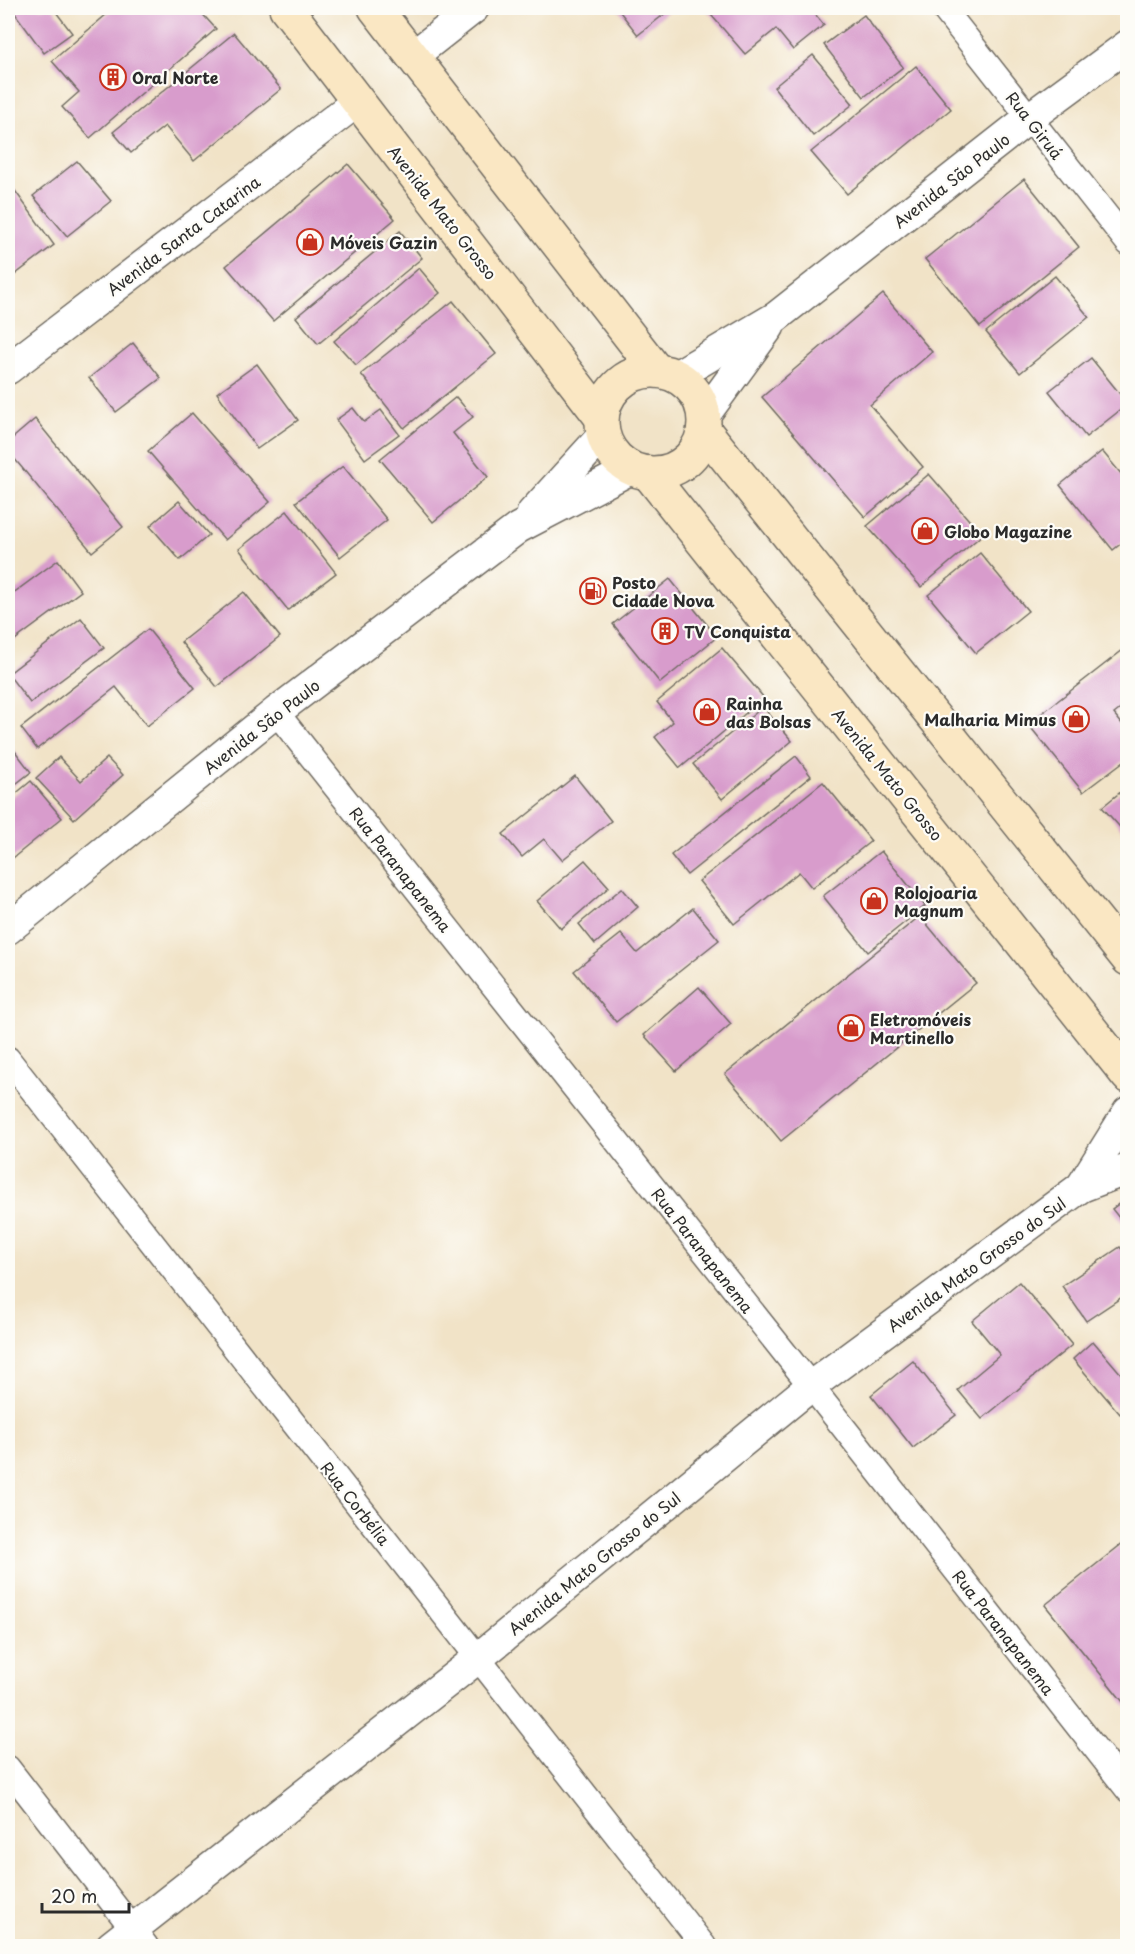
<svg xmlns="http://www.w3.org/2000/svg" width="1135" height="1954" font-family="'Playpen Sans',sans-serif">
<style>
.building{fill:#d89ccc}
.lines{fill:none;stroke-linecap:round;stroke-linejoin:round}
.minor-casing{stroke:#706b62;stroke-width:27}
.tertiary-casing{stroke:#706b62;stroke-width:33}
.secondary-casing{stroke:#706b62;stroke-width:36}
.minor{stroke:#fff;stroke-width:24}
.tertiary{stroke:#fff;stroke-width:30}
.secondary{stroke:#fae7c3;stroke-width:33}
.labels{text-anchor:middle;dominant-baseline:central;stroke-width:4.5;stroke-linejoin:round;paint-order:stroke}
.poi-label{font-size:16px;font-weight:bold;fill:#2b2b2b;stroke:#fdfcf7;text-anchor:start}
.street-label{font-size:16px;fill:#2b2b2b;stroke:#fdfcf7}
</style>
<rect width="100%" height="100%" fill="#fdfcf7"/>
<filter id="ink" filterUnits="userSpaceOnUse"><feTurbulence type="fractalNoise" baseFrequency=".0167" numOctaves="2"/><feDisplacementMap in="SourceGraphic" scale="12" xChannelSelector="R" yChannelSelector="G"/><feConvolveMatrix kernelMatrix="1 2 1 2 8 2 1 2 1" color-interpolation-filters="sRGB"/></filter>
<filter id="wash" filterUnits="userSpaceOnUse"><feTurbulence type="fractalNoise" baseFrequency=".008" numOctaves="4" result="noise"/><feDisplacementMap in="SourceGraphic" scale="24" xChannelSelector="R" yChannelSelector="G"/><feGaussianBlur stdDeviation="1.35" result="paint"/><feColorMatrix in="noise" values="0 0 0 0 0 0 0 0 0 0 0 0 0 0 0 0 0 1.4 0 .05"/><feComposite in="paint" operator="in"/></filter>
<g filter="url(#wash)">
<rect width="100%" height="100%" fill="#f1e3c7"/>
<g id="blocks">
<!-- building -->
<g class="building">
<path d="M11,8H53L72,33L44,53Z"/>
<path d="M114,8H197L216,29L90,138L62,107L79,92L52,61Z"/>
<path d="M617,8H672L638,35Z"/>
<path d="M705,8H810L824,25L793,50L776,29L745,54Z"/>
<path d="M864,15L903,67L864,97L824,45Z"/>
<path d="M234,33L281,89L194,161L165,126L131,153L113,132Z"/>
<path d="M813,55L853,104L813,136L774,87Z"/>
<path d="M916,66L951,109L847,194L811,152Z"/>
<path d="M77,161L111,201L67,236L33,196Z"/>
<path d="M348,164L395,219L273,321L226,266Z"/>
<path d="M1024,179L1079,247L980,327L925,259Z"/>
<path d="M8,181L54,245L8,280Z"/>
<path d="M400,231L422,258L318,344L296,317Z"/>
<path d="M419,268L440,293L356,365L334,341Z"/>
<path d="M1055,276L1089,317L1020,373L986,332Z"/>
<path d="M883,294L932,352L870,405L923,467L865,517L762,397Z"/>
<path d="M453,301L496,354L404,428L361,374Z"/>
<path d="M133,343L161,378L116,412L89,378Z"/>
<path d="M1091,358L1128,404L1086,437L1049,391Z"/>
<path d="M257,364L298,420L257,449L217,393Z"/>
<path d="M456,397L473,417L453,433L488,477L433,522L380,459Z"/>
<path d="M353,408L364,422L381,410L399,434L365,459L336,420Z"/>
<path d="M192,413L270,502L225,540L148,451Z"/>
<path d="M35,419L123,527L92,552L8,451V442Z"/>
<path d="M1102,451L1128,482V538L1113,550L1060,485Z"/>
<path d="M343,466L387,520L340,557L296,502Z"/>
<path d="M929,474L982,535L921,587L867,526Z"/>
<path d="M179,501L209,535L180,560L150,526Z"/>
<path d="M287,511L336,573L288,610L239,549Z"/>
<path d="M980,553L1028,611L976,653L928,595Z"/>
<path d="M58,560L81,591L8,645V597Z"/>
<path d="M670,579L717,637L660,683L613,624Z"/>
<path d="M244,592L280,637L217,687L181,642Z"/>
<path d="M81,618L104,648L30,703L8,674Z"/>
<path d="M148,629L195,688L147,726L116,687L37,749L21,728Z"/>
<path d="M1128,646V703L1114,714L1128,731V758L1083,792L1028,724Z"/>
<path d="M722,648L764,698L680,768L655,737L673,722L657,702Z"/>
<path d="M763,707L792,741L722,799L693,764Z"/>
<path d="M8,742L31,772L8,790Z"/>
<path d="M796,756L811,776L687,875L671,855Z"/>
<path d="M59,757L81,781L107,758L123,775L74,819L36,778Z"/>
<path d="M575,776L611,821L562,860L544,839L522,857L503,834Z"/>
<path d="M31,781L62,818L8,862V800Z"/>
<path d="M823,782L871,841L812,888L799,872L734,924L699,881Z"/>
<path d="M1128,786V836L1102,807Z"/>
<path d="M881,851L925,906L868,952L823,896Z"/>
<path d="M585,860L609,887L561,929L537,901Z"/>
<path d="M622,888L638,907L595,944L579,924Z"/>
<path d="M693,908L719,940L616,1022L574,971L621,934L637,953Z"/>
<path d="M920,916L976,983L781,1141L725,1074Z"/>
<path d="M699,987L731,1024L676,1071L644,1035Z"/>
<path d="M1128,1197V1229L1112,1209Z"/>
<path d="M1120,1247L1128,1257V1293L1086,1321L1062,1286Z"/>
<path d="M1019,1282L1072,1345L982,1419L958,1390L1000,1355L972,1321Z"/>
<path d="M1093,1341L1128,1382V1407L1120,1414L1073,1359Z"/>
<path d="M913,1361L956,1415L913,1448L871,1395Z"/>
<path d="M1128,1539V1708L1045,1605Z"/>
</g>
</g>
</g>
<g filter="url(#ink)">
<use href="#blocks" fill-opacity="0" stroke="#706b62" stroke-width="1.5"/>
<g class="lines">
<defs>
<g id="minor">
<path d="M943,8L1128,243"/>
<path d="M276,712L811,1386L1128,1790"/>
<path d="M8,1059L704,1946"/>
<path d="M8,1768L146,1946"/>
</g>
<g id="tertiary">
<path d="M413,56L474,8"/>
<path d="M8,369L358,101"/>
<path d="M676,376L776,317L1029,118L1128,45"/>
<path d="M704,416L769,327"/>
<path d="M532,513L603,435"/>
<path d="M8,929L276,712L518,528L631,469"/>
<path d="M1081,1187L1128,1112"/>
<path d="M111,1946L478,1658L811,1386L1081,1187L1128,1169"/>
</g>
<g id="secondary">
<path d="M286,8L601,417"/>
<path d="M375,8L656,370"/>
<circle cx="653" cy="422" r="51"/>
<path d="M704,430L1128,959"/>
<path d="M648,473L1128,1076"/>
</g>
</defs>
<!-- minor casing -->
<use href="#minor" class="minor-casing"/>
<!-- tertiary casing -->
<use href="#tertiary" class="tertiary-casing"/>
<!-- secondary casing -->
<use href="#secondary" class="secondary-casing"/>
<!-- minor -->
<use href="#minor" class="minor"/>
<!-- tertiary -->
<use href="#tertiary" class="tertiary"/>
<!-- secondary -->
<use href="#secondary" class="secondary"/>
</g>
</g>
<!-- icons -->
<defs>
<symbol id="building-ring" viewBox="-11 -11 22 22"><circle r="9.5" fill="#fdfcf7" stroke="#c8321e" stroke-width="1.5"/><path d="M-4-6H4V6H1V3H-1V6H-4ZM-2.5-4.3h1.7v1.8h-1.7ZM.8-4.3h1.7v1.8H.8ZM-2.5-1h1.7V.8h-1.7ZM.8-1h1.7V.8H.8Z" fill="#c8321e"/></symbol>
<symbol id="shop-ring" viewBox="-11 -11 22 22"><circle r="9.5" fill="#fdfcf7" stroke="#c8321e" stroke-width="1.5"/><path d="M-5-2.5h2.3a2.7 3.5 0 0 1 5.4 0H5L5.5 6h-11ZM-1.5-2.5h3a1.5 2.3 0 0 0-3 0Z" fill="#c8321e"/></symbol>
<symbol id="fuel-ring" viewBox="-11 -11 22 22"><circle r="9.5" fill="#fdfcf7" stroke="#c8321e" stroke-width="1.5"/><path d="M-5.5-6h7V0h2V4h1.3V-2.5L3-4.5l.8-.8L6-3V5H2.5V1h-1V6h-7ZM-4.2-4.7v3.2H.2V-4.7Z" fill="#c8321e"/></symbol>
</defs>
<g fill-rule="evenodd">
<use href="#building-ring" x="98" y="62" width="30" height="30"/>
<use href="#shop-ring" x="295" y="227" width="30" height="30"/>
<use href="#shop-ring" x="910" y="516" width="30" height="30"/>
<use href="#fuel-ring" x="578" y="576" width="30" height="30"/>
<use href="#building-ring" x="650" y="616" width="30" height="30"/>
<use href="#shop-ring" x="692" y="697" width="30" height="30"/>
<use href="#shop-ring" x="1061" y="704" width="30" height="30"/>
<use href="#shop-ring" x="859" y="886" width="30" height="30"/>
<use href="#shop-ring" x="836" y="1013" width="30" height="30"/>
</g>
<g class="labels">
<!-- poi labels -->
<g class="poi-label">
<text x="132" y="77">Oral Norte</text>
<text x="330" y="242">Móveis Gazin</text>
<text x="944" y="531">Globo Magazine</text>
<text x="612" y="582">Posto<tspan x="612" dy="18">Cidade Nova</tspan></text>
<text x="684" y="631">TV Conquista</text>
<text x="726" y="703">Rainha<tspan x="726" dy="18">das Bolsas</tspan></text>
<text x="1056" y="719" text-anchor="end">Malharia Mimus</text>
<text x="894" y="892">Rolojoaria<tspan x="894" dy="18">Magnum</tspan></text>
<text x="870" y="1019">Eletromóveis<tspan x="870" dy="18">Martinello</tspan></text>
</g>
<!-- street labels -->
<g class="street-label">
<text transform="translate(1035 125) rotate(52)">Rua Giruá</text>
<text transform="translate(951 180) rotate(-38)">Avenida São Paulo</text>
<text transform="translate(443 212) rotate(52)">Avenida Mato Grosso</text>
<text transform="translate(183 235) rotate(-37)">Avenida Santa Catarina</text>
<text transform="translate(261 726) rotate(-38)">Avenida São Paulo</text>
<text transform="translate(888 774) rotate(51)">Avenida Mato Grosso</text>
<text transform="translate(401 869) rotate(52)">Rua Paranapanema</text>
<text transform="translate(703 1250) rotate(52)">Rua Paranapanema</text>
<text transform="translate(976 1264) rotate(-36)">Avenida Mato Grosso do Sul</text>
<text transform="translate(356 1503) rotate(52)">Rua Corbélia</text>
<text transform="translate(594 1563) rotate(-39)">Avenida Mato Grosso do Sul</text>
<text transform="translate(1004 1632) rotate(52)">Rua Paranapanema</text>
</g>
</g>
<!-- margin -->
<rect width="1135" height="1954" fill="none" stroke="#fdfcf7" stroke-width="30"/>
<!-- scale -->
<path d="M42 1903v9h87v-9" fill="none" stroke="#2b2b2b" stroke-width="3"/>
<text x="51" y="1903" font-size="18" fill="#2b2b2b" stroke="#fdfcf7" stroke-width="4.5" paint-order="stroke">20 m</text>
</svg>
